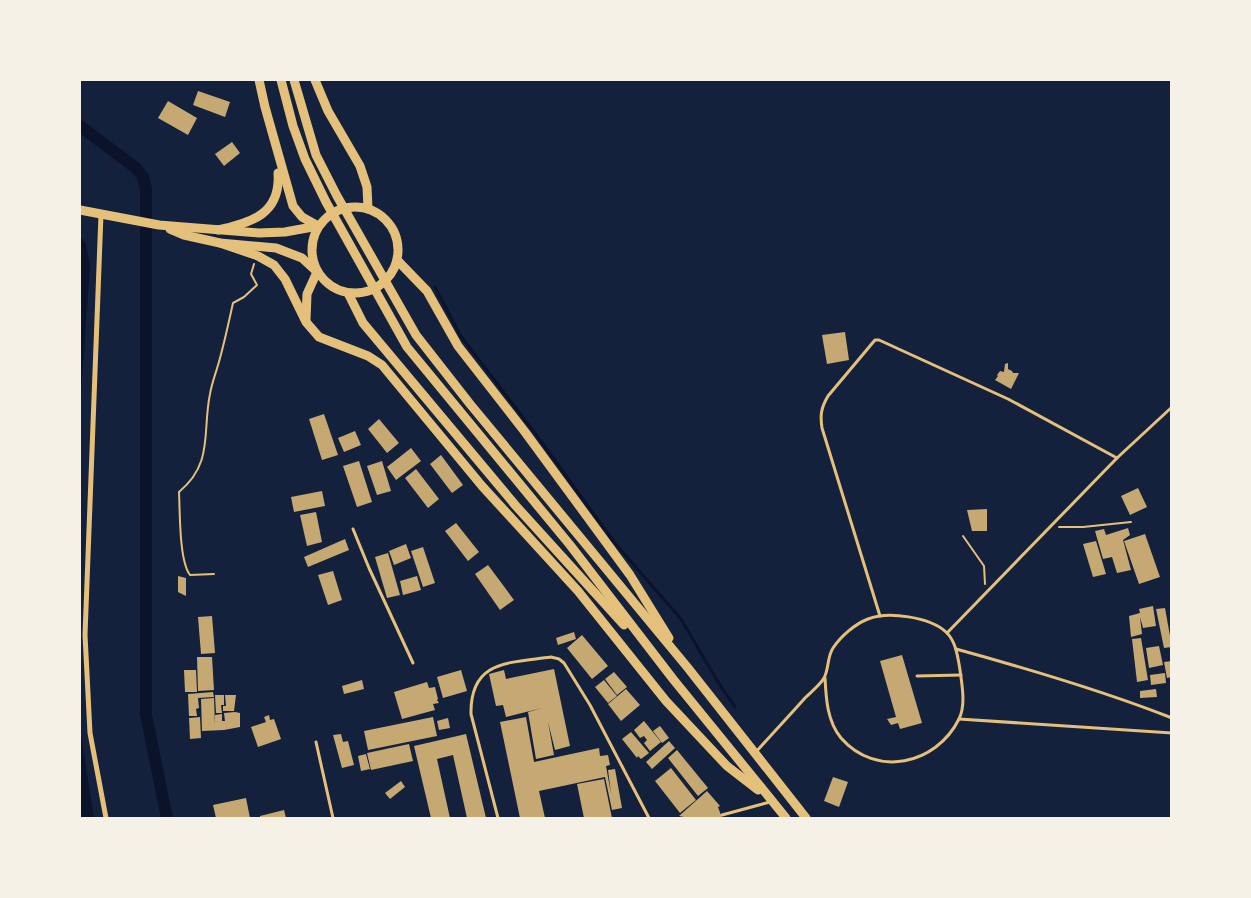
<svg xmlns="http://www.w3.org/2000/svg" width="1251" height="898" font-family="'Sofia Sans Condensed',sans-serif">
<style>
.water{fill:#0b132b}
.lines{fill:none;stroke-linecap:round;stroke-linejoin:round}
.stream{stroke:#0b132b;stroke-width:3}
.canal{stroke:#0b132b;stroke-width:12}
.building{fill:#c6a872}
.path{stroke:#e5c07b;stroke-width:2}
.service{stroke:#e5c07b;stroke-width:3}
.minor{stroke:#e5c07b;stroke-width:5}
.primary{stroke:#e5c07b;stroke-width:9}
.trunk{stroke:#e5c07b;stroke-width:9}
</style>
<rect width="100%" height="100%" fill="#14213d"/>
<!-- water -->
<g class="water">
<path d="M80,236L86,244L90,266L80,410Z"/>
<path d="M80,729L94,818H80Z"/>
</g>
<g class="lines">
<!-- stream -->
<path class="stream" d="M435,287L460,335L538,437L614,542L681,619L718,682L735,707"/>
<!-- canal -->
<path class="canal" d="M80,126L136,168L143,177L146,189V715L167,818"/>
</g>
<!-- building -->
<g class="building">
<path d="M198,91L230,102L225,117L193,105Z"/>
<path d="M168,101L197,118L188,135L158,118Z"/>
<path d="M232,142L240,153L224,166L215,154Z"/>
<path d="M845,332L849,360L827,364L822,335Z"/>
<path d="M1008,363V369L1012,371L1013,373H1019L1011,389L995,380L998,376L997,375L1000,371L1004,372L1005,364Z"/>
<path d="M324,414L338,455L322,460L309,419Z"/>
<path d="M379,419L399,443L387,453L368,429Z"/>
<path d="M355,431L361,445L344,452L338,438Z"/>
<path d="M411,448L421,461L396,480L387,467Z"/>
<path d="M441,455L463,485L452,493L430,464Z"/>
<path d="M359,461L372,502L357,507L343,466Z"/>
<path d="M382,461L391,491L377,495L367,466Z"/>
<path d="M416,469L439,499L428,508L405,478Z"/>
<path d="M1138,488L1147,507L1130,515L1121,496Z"/>
<path d="M322,491L325,506L294,512L291,497Z"/>
<path d="M987,509V531H972L967,510Z"/>
<path d="M316,512L322,542L307,546L300,515Z"/>
<path d="M456,523L479,552L468,561L445,531Z"/>
<path d="M1128,528L1130,535L1123,540L1122,536L1131,570L1117,573L1112,557L1103,559L1095,531L1104,529L1106,535Z"/>
<path d="M1145,534L1160,577L1139,584L1124,541Z"/>
<path d="M345,539L349,550L308,567L304,557Z"/>
<path d="M1096,541L1106,574L1093,577L1083,544Z"/>
<path d="M406,544L411,558L394,565L389,551Z"/>
<path d="M423,547L435,583L423,587L411,551Z"/>
<path d="M388,553L400,595L387,598L375,557Z"/>
<path d="M488,565L514,600L500,610L475,574Z"/>
<path d="M333,571L342,600L328,605L318,575Z"/>
<path d="M178,576L186,578V596L178,592Z"/>
<path d="M417,576L421,590L403,595L400,581Z"/>
<path d="M1153,606L1156,626L1143,628L1140,617L1142,634L1131,637L1129,616L1140,613L1139,609Z"/>
<path d="M1165,608L1172,647L1164,648L1156,609Z"/>
<path d="M212,616L215,653L201,654L198,617Z"/>
<path d="M574,632L576,639L558,645L556,638Z"/>
<path d="M582,635L608,666L592,679L567,648Z"/>
<path d="M1141,638L1148,680L1137,682L1132,639Z"/>
<path d="M1159,646L1163,665L1149,668L1146,648Z"/>
<path d="M902,655L922,723L900,729L898,723L891,725L887,719L896,717L880,661Z"/>
<path d="M197,657H212L214,690L198,691Z"/>
<path d="M1172,661V677L1167,678L1164,662Z"/>
<path d="M554,669L570,746L555,750L548,722L554,755L536,759L528,712L542,708L506,717L503,705L496,706L489,674L504,670L506,679Z"/>
<path d="M184,670H196L197,692H185Z"/>
<path d="M461,670L467,691L443,698L437,677Z"/>
<path d="M614,672L627,687L617,695L605,679Z"/>
<path d="M1165,673L1166,683L1151,685L1150,675Z"/>
<path d="M362,680L364,689L344,694L342,686Z"/>
<path d="M604,680L617,696L608,703L595,687Z"/>
<path d="M427,682L429,688L435,687L438,699L437,700L439,703L433,704L435,710L402,719L394,692Z"/>
<path d="M626,689L640,705L621,721L608,704Z"/>
<path d="M1156,689L1157,697L1140,698V691Z"/>
<path d="M213,692L214,697L198,698L199,708L196,709L197,716H189L188,694Z"/>
<path d="M215,695H224V705H221L222,713H216Z"/>
<path d="M225,695H236L234,711H223V706H226Z"/>
<path d="M214,698L215,725V715L222,714V721H225L224,713L235,712L240,713V727L224,730L202,731L201,699Z"/>
<path d="M269,715L270,720L274,719L281,739L258,747L251,727L266,722L264,717Z"/>
<path d="M200,717L201,738L190,739L189,718Z"/>
<path d="M433,717L437,736L368,750L364,731Z"/>
<path d="M526,717L534,762L599,748L600,756L608,755L610,765L602,767L606,766L611,794L608,770L615,769L622,808L612,810L605,777L539,791L545,818H520L500,722Z"/>
<path d="M448,718L450,728L439,730L437,721Z"/>
<path d="M644,721L661,742L650,751L644,743L647,740L644,736L640,738L634,730Z"/>
<path d="M660,726L669,738L662,743L653,731Z"/>
<path d="M631,732L649,753L641,759L638,756L637,758L622,739Z"/>
<path d="M341,734L343,742L348,741L354,765L342,768L333,735Z"/>
<path d="M466,734L486,818H467L453,755L437,759L450,818H431L414,746Z"/>
<path d="M669,741L675,748L652,769L646,762Z"/>
<path d="M409,744L413,761L371,770L367,753Z"/>
<path d="M677,750L708,788L698,796L668,758Z"/>
<path d="M366,754L370,769L361,771L358,756Z"/>
<path d="M671,768L696,800L680,813L655,781Z"/>
<path d="M833,777L848,782L839,807L824,801Z"/>
<path d="M604,779L612,818H584L577,784Z"/>
<path d="M401,781L405,787L390,799L385,793Z"/>
<path d="M707,791L720,806L718,807L722,818H689L679,816Z"/>
<path d="M246,798L250,818H216L213,805Z"/>
<path d="M284,810L286,818H260V816Z"/>
</g>
<g class="lines">
<!-- path -->
<g class="path">
<path d="M1059,527H1083L1131,522"/>
<path d="M963,536L984,566L985,584"/>
<path d="M214,574L190,575C179,561 180,511 179,492C214,463 202,432 210,394C212,382 217,370 220,358C225,340 229,321 233,303L244,297L257,285L251,274L254,264"/>
</g>
<!-- service -->
<g class="service">
<path d="M353,529L369,568L413,663"/>
<path d="M880,616L822,428C820,415 821,408 828,396L875,340H879L1008,399L1117,458"/>
<path d="M947,633L1117,458L1172,407"/>
<path d="M956,649C1029,669 1101,690 1172,718"/>
<path d="M917,676L961,675"/>
<path d="M959,719L1172,733"/>
<path d="M316,742L333,818"/>
<path d="M756,752C772,734 789,716 805,698C811,692 820,685 824,678C829,669 827,657 833,648C841,636 855,624 868,619C888,611 930,617 946,632C956,641 958,658 960,670C962,685 966,705 959,719C936,765 876,778 841,738C827,721 826,698 825,678"/>
<path d="M722,815L770,802"/>
<path d="M498,818L471,714C470,660 509,663 551,657L559,659L564,663L590,705L649,818"/>
</g>
<!-- minor -->
<path class="minor" d="M101,214L85,635L90,733L106,818"/>
<!-- primary -->
<g class="primary">
<circle cx="355" cy="250" r="43"/>
<path d="M80,210L159,225L259,233L285,232L318,226"/>
<path d="M170,229L184,235L220,243L276,248L302,258L315,270"/>
</g>
<!-- trunk -->
<g class="trunk">
<path d="M259,80L265,107L293,206L302,217L318,226"/>
<path d="M281,80L293,126L305,159L326,202L407,347L570,545L673,679L786,818"/>
<path d="M294,80L316,155L337,196L416,335L470,404L688,668L806,818"/>
<path d="M315,80L328,111L360,166L367,187L368,209"/>
<path d="M218,230C251,223 281,214 278,173"/>
<path d="M220,243L258,256L274,265L285,279L306,322L319,337L368,356L382,365L482,486L578,591L666,701L727,766L758,790"/>
<path d="M397,260L427,291L458,346L525,432L630,575L669,638"/>
<path d="M348,293L363,323L516,506L624,625"/>
<path d="M306,320L307,294L317,272"/>
</g>
</g>
<!-- border -->
<rect width="1251" height="898" fill="none" stroke="#f6f1e7" stroke-width="162"/>
</svg>
